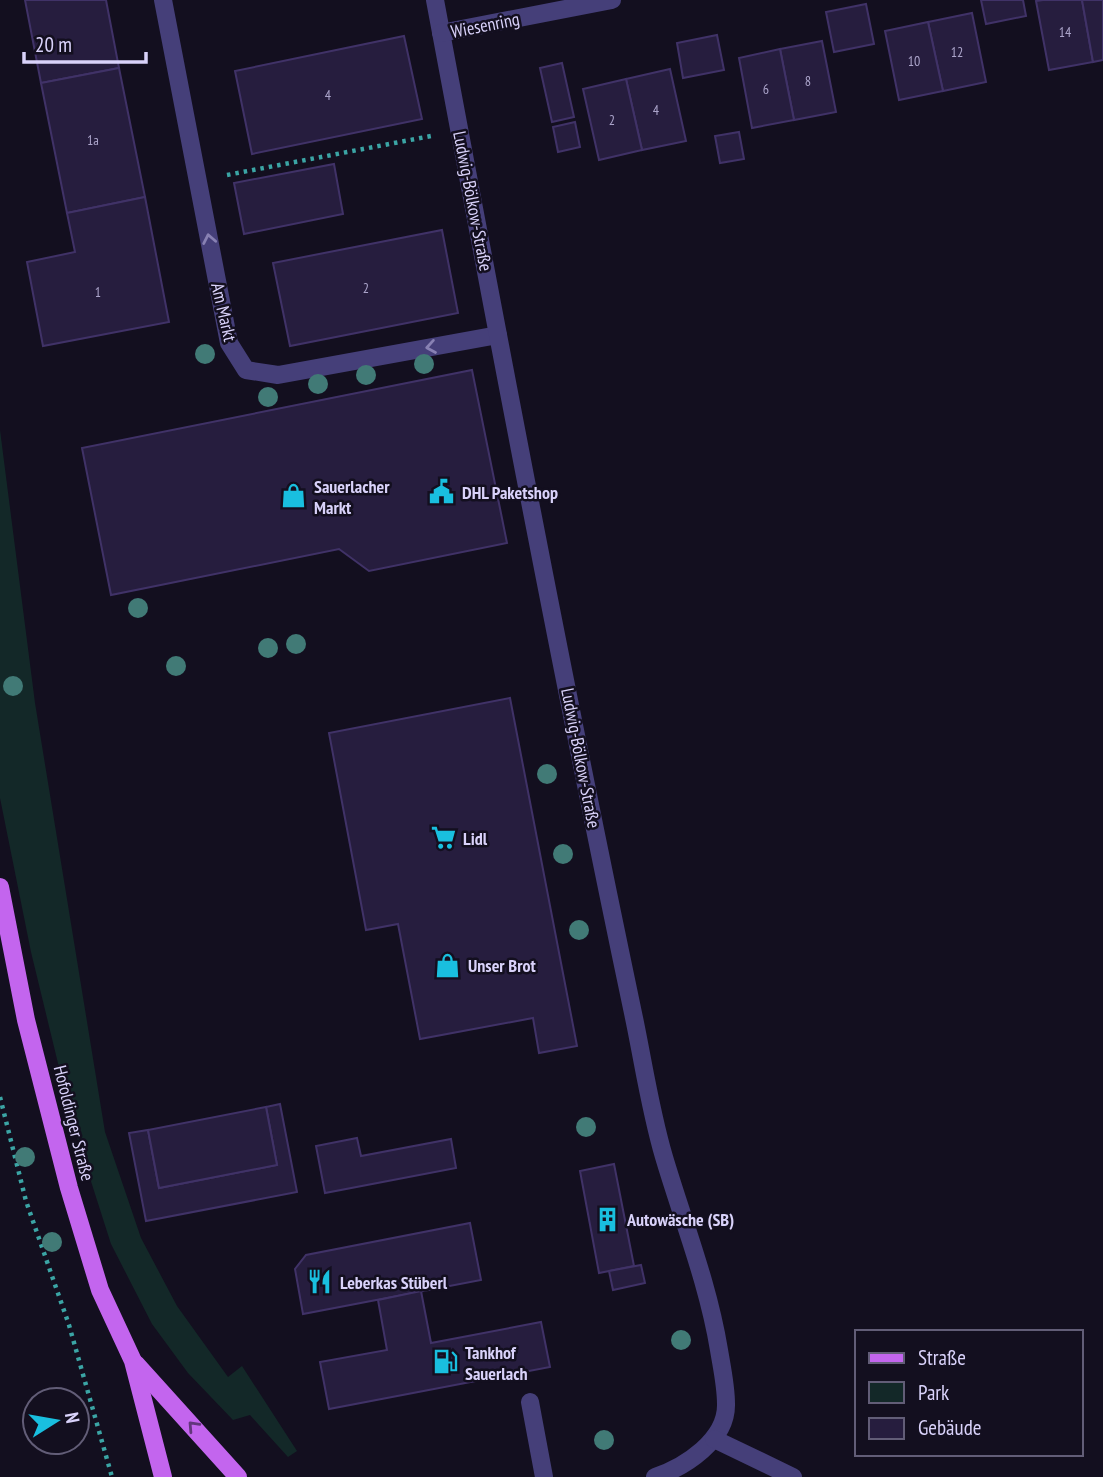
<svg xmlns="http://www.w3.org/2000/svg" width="1103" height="1477" font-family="'PT Sans Narrow',sans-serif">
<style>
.green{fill:#132828}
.building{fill:#261d3e;stroke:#403267;stroke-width:2}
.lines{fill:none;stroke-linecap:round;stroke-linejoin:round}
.path{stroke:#3ba5a5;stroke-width:4.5;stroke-dasharray:3.5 5;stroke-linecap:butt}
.minor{stroke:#453f79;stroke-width:18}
.major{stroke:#c365ee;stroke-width:18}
.tree{fill:#417a76}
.oneway{stroke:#8881b3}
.oneway2{stroke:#62367c}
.labels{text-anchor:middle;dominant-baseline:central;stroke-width:5;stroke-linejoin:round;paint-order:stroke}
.number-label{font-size:14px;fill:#aca5cb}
.street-label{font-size:18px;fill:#d9d2fa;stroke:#130f1f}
.poi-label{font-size:18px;font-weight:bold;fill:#d9d2fa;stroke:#130f1f;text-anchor:start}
</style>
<rect width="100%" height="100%" fill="#130f1f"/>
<!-- green -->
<path class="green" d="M0,430L35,703L105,1132L141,1238L177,1306L228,1377L242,1366L297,1451L288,1457L250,1415L233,1420L188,1373L152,1324L111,1244L73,1125L31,952L0,798Z"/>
<!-- building -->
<g class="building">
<path d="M25,0H106L119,68L41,83Z"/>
<path d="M981,0H1023L1026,16L986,24Z"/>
<path d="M1043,0H1082L1093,62L1049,70L1036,1Z"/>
<path d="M1082,0H1103V60L1093,62Z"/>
<path d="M866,4L874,44L834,52L826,12Z"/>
<path d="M972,13L986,82L943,91L928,22Z"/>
<path d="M928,22L943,91L899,100L885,31Z"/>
<path d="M717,35L724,70L683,78L677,43Z"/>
<path d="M404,36L422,119L252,154L235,71Z"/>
<path d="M822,41L836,112L794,120L780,49Z"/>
<path d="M780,49L794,120L752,128L739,58Z"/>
<path d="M562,63L574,117L552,122L540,68Z"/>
<path d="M119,68L145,197L67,213L41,83Z"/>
<path d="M670,69L686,141L642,150L626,79Z"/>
<path d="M626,79L642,150L599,160L583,89Z"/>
<path d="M575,122L580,147L558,152L553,127Z"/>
<path d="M739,132L744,159L720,163L715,136Z"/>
<path d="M334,164L343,214L244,234L234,183Z"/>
<path d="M145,197L169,322L43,346L27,262L75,252L67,213Z"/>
<path d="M442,230L458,313L290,346L273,263Z"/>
<path d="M472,370L507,543L369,571L339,549L111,595L82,448Z"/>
<path d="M510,698L577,1046L539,1053L533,1018L420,1039L398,924L366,930L329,733Z"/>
<path d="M280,1104L297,1192L146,1221L129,1133L148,1130L159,1188L277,1165L266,1107Z"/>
<path d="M266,1107L277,1165L159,1188L148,1130Z"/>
<path d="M357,1138L361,1156L451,1139L456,1168L325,1193L316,1146Z"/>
<path d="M614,1164L634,1266L599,1273L580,1171Z"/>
<path d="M470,1223L481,1280L303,1314L295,1269L306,1255Z"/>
<path d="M641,1265L645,1283L613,1290L609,1271Z"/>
<path d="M421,1291L431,1343L541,1322L550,1367L329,1409L320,1362L387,1350L378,1300Z"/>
</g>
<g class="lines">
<!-- path -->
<g class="path">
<path d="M227,175L431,136"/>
<path d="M0,1097L26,1201L69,1325L112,1477"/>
</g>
<!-- minor -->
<g class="minor">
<path d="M163,0L229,343L246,370L278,375L498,335"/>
<path d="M435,0C498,338 562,676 633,1013C643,1060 650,1110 664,1157C683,1221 708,1283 719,1350C722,1368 726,1386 726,1404C727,1440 685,1467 655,1477"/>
<path d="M441,33L612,0"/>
<path d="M530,1402L544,1477"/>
<path d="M714,1439L793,1477"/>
</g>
<!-- major -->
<g class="major">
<path d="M0,887L26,1020L69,1188L100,1290L133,1361L163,1477"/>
<path d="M136,1364L238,1477"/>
</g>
</g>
<!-- trees -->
<g class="tree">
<circle cx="205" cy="354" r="10"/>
<circle cx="424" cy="364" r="10"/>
<circle cx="366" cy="375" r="10"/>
<circle cx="318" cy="384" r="10"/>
<circle cx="268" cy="397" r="10"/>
<circle cx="138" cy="608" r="10"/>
<circle cx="296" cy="644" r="10"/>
<circle cx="268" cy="648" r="10"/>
<circle cx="176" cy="666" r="10"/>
<circle cx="13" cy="686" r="10"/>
<circle cx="547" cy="774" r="10"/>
<circle cx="563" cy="854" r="10"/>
<circle cx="579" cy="930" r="10"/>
<circle cx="586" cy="1127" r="10"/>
<circle cx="25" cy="1157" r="10"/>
<circle cx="52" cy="1242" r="10"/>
<circle cx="681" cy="1340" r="10"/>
<circle cx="604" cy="1440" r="10"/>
</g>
<!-- one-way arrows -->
<defs><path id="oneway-chevron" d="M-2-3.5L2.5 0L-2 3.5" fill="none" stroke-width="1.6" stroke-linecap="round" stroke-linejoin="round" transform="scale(1.75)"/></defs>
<g class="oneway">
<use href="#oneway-chevron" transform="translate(209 239) rotate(-101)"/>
<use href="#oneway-chevron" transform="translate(431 347) rotate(170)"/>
</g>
<use class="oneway2" href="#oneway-chevron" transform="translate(193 1426) rotate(-133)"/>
<!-- icons -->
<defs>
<symbol id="civic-bare" viewBox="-9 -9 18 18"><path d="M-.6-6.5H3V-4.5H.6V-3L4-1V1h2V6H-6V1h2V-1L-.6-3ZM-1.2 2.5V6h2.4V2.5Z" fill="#19bfdf" stroke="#130f1f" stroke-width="2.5" paint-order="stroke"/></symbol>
<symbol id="shop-bare" viewBox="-9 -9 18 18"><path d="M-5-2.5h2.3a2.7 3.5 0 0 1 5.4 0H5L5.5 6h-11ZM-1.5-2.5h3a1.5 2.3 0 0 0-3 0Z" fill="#19bfdf" stroke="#130f1f" stroke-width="2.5" paint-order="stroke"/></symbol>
<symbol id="supermarket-bare" viewBox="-9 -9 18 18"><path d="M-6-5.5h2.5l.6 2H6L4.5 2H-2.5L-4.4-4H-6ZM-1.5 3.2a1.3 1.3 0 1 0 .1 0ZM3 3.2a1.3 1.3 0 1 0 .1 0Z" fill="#19bfdf" stroke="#130f1f" stroke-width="2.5" paint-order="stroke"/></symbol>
<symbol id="building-bare" viewBox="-9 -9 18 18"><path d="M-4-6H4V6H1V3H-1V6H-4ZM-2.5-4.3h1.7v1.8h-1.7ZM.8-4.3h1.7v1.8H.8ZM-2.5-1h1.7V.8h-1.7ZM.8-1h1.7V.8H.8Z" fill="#19bfdf" stroke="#130f1f" stroke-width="2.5" paint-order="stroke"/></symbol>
<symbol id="restaurant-bare" viewBox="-9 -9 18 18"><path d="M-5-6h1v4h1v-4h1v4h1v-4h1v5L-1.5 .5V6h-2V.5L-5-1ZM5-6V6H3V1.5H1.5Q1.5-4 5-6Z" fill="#19bfdf" stroke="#130f1f" stroke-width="2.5" paint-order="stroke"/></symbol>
<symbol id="fuel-bare" viewBox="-9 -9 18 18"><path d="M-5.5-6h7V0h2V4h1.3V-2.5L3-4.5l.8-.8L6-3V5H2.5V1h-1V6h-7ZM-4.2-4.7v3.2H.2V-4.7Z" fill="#19bfdf" stroke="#130f1f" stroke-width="2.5" paint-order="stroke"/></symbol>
</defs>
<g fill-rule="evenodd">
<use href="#civic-bare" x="424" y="474" width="35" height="35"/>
<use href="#shop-bare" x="276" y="478" width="35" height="35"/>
<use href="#supermarket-bare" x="426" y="820" width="35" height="35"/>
<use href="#shop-bare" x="430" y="948" width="35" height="35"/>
<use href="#building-bare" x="590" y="1202" width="35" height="35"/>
<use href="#restaurant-bare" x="302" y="1264" width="35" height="35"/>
<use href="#fuel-bare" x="428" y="1344" width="35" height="35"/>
</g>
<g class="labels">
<!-- number labels -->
<g class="number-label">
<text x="1065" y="32">14</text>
<text x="957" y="52">12</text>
<text x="914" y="61">10</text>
<text x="808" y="81">8</text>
<text x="766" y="89">6</text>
<text x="328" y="95">4</text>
<text x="656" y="110">4</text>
<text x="612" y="120">2</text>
<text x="93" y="140">1a</text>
<text x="366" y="288">2</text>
<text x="98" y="292">1</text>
</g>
<!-- street labels -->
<g class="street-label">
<text transform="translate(485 25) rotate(-11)">Wiesenring</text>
<text transform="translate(473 201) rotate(79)">Ludwig-Bölkow-Straße</text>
<text transform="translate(224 312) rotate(77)">Am Markt</text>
<text transform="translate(581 758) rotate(79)">Ludwig-Bölkow-Straße</text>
<text transform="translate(74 1123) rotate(76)">Hofoldinger Straße</text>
</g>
<!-- poi labels -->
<g class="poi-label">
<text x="314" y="486">Sauerlacher<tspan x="314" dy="21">Markt</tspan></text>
<text x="462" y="492">DHL Paketshop</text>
<text x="463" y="838">Lidl</text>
<text x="468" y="965">Unser Brot</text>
<text x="627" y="1219">Autowäsche (SB)</text>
<text x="340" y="1282">Leberkas Stüberl</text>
<text x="465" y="1352">Tankhof<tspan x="465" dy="21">Sauerlach</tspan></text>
</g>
</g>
<!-- legend -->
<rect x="855" y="1330" width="228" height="126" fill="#130f1f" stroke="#625d77" stroke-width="2"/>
<rect x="869" y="1353" width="35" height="10" fill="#c365ee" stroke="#625d77" stroke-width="2"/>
<text x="918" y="1365" font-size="21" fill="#d9d2fa">Straße</text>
<rect x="869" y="1382" width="35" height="21" fill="#132828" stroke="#625d77" stroke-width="2"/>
<text x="918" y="1400" font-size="21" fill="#d9d2fa">Park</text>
<rect x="869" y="1418" width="35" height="21" fill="#261d3e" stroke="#625d77" stroke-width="2"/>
<text x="918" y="1435" font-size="21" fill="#d9d2fa">Gebäude</text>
<!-- north arrow -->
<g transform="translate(56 1421) rotate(79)"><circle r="33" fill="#130f1f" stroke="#625d77" stroke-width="2"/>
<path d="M0-5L12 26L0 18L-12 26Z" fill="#19bfdf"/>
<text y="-10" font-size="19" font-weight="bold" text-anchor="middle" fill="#d9d2fa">N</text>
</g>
<!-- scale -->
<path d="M24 52v10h122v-10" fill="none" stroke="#d9d2fa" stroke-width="3.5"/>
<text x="35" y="52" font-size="21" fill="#d9d2fa" stroke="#130f1f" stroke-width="5" paint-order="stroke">20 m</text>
</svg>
